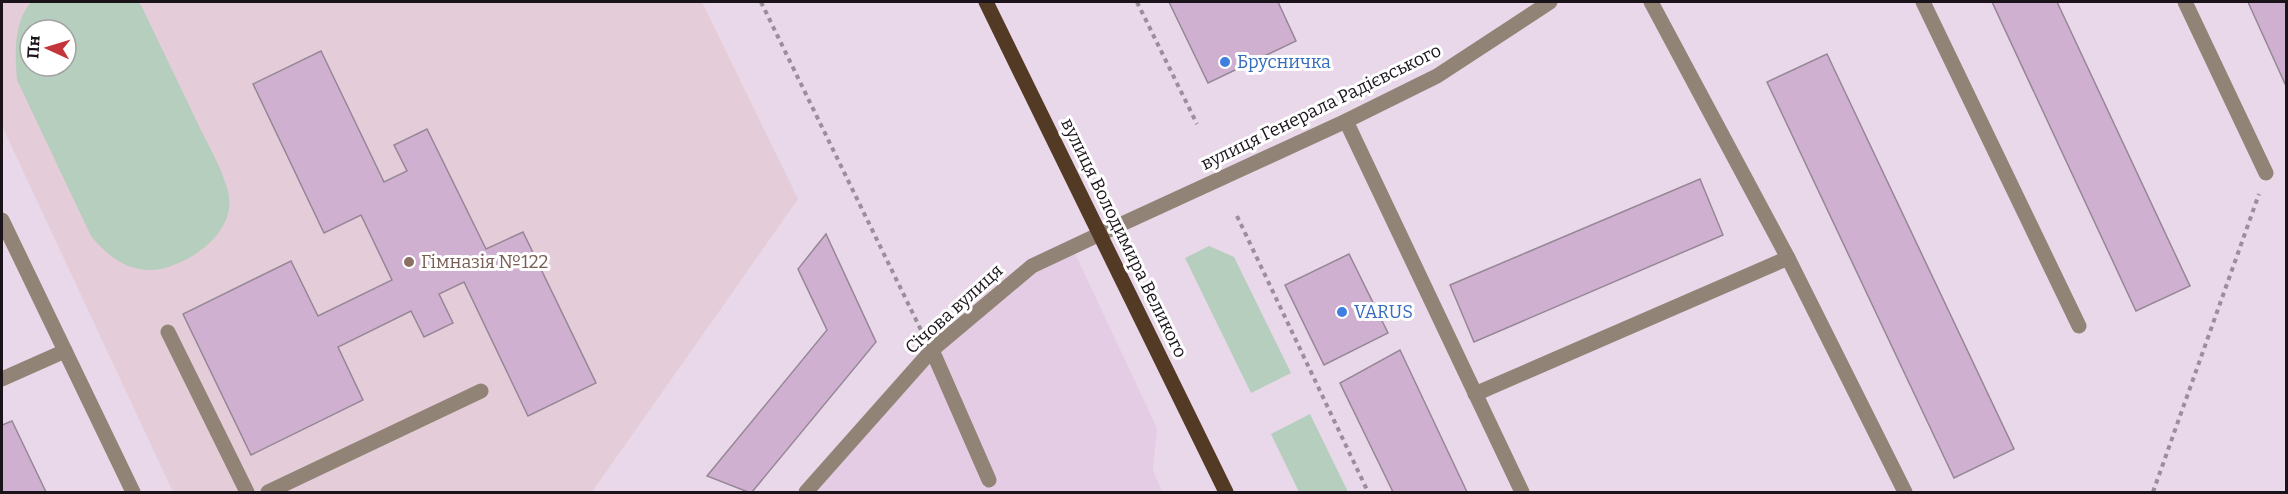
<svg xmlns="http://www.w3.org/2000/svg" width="2288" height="494" font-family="Bitter,serif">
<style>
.built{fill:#e4cde4}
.education{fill:#e4cdd8;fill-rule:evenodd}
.green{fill:#b5cebd;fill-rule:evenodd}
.building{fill:#cfb0d0;stroke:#968796;stroke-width:1.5}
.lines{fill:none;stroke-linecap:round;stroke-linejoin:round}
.path{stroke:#9b8e9b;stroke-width:4;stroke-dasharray:4.5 4.5;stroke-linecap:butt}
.service{stroke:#928377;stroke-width:15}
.minor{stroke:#928377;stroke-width:15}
.tertiary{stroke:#928377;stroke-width:15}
.primary{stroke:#523a25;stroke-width:15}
.shop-dot{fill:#3f7fe0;stroke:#fff;stroke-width:2}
.education-dot{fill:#8d6e63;stroke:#fff;stroke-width:2}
.labels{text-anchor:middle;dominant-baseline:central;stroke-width:6;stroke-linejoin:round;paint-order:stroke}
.shop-label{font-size:18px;fill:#366cbe;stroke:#fff;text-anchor:start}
.street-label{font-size:18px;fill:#1a141a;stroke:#fff}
.education-label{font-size:18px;fill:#785e54;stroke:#fff;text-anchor:start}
</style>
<rect width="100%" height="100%" fill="#e9d8e9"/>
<!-- built -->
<path class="built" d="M1072,247L1157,428L1153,470L1162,492H806L932,350L1032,266Z"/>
<!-- education -->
<path class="education" d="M2,2H702L798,199L592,492H173L2,126ZM30,30H66V66H30Z"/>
<!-- green -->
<g class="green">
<path d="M31,2H138L141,5C159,43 178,82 196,120C207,143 221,166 228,191C229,196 230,204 229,209C224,239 192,260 165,268C133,276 110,259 91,236L17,80C15,53 13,24 31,2ZM30,30H66V66H30Z"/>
<path d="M1209,246L1234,257L1291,373L1251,393L1185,258Z"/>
<path d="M1310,414L1348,492H1299L1271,434Z"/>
</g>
<!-- building -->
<g class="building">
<path d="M1169,2H1278L1296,41L1208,83Z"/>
<path d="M1992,2H2057L2190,286L2136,311Z"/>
<path d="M2248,2H2286V86Z"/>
<path d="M321,51L384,182L407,171L394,145L427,129L486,249L523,232L596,383L528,416L464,282L439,294L453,323L424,337L411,311L338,347L363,400L251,455L183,314L291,261L318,316L392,280L361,215L324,233L253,84Z"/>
<path d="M1827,54L2014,449L1954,478L1767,82Z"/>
<path d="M1700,179L1723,235L1474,342L1450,285Z"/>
<path d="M826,234L876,342L752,492H748L707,476L827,330L798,269Z"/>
<path d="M1349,254L1388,333L1324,365L1285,285Z"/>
<path d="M1400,350L1467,492H1393L1340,383Z"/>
<path d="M12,421L46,492H2V425Z"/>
</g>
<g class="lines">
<!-- path -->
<g class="path">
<path d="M761,2L921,330"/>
<path d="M1137,2L1197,124"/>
<path d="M1237,216L1368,492"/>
<path d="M2153,492L2259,194"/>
</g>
<!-- service -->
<g class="service">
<path d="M1651,2L1788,258L1905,492"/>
<path d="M1923,2L2079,326"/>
<path d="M2185,2L2266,173"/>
<path d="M1346,121L1522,492"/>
<path d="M2,220L133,492"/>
<path d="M168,332L247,492"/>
<path d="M932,350L989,480"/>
<path d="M2,379L65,351"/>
<path d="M1475,394L1788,258"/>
<path d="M268,492L481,391"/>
</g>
<!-- minor -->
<path class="minor" d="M806,492L932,350L1032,266L1100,234"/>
<!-- tertiary -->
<path class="tertiary" d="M1100,234L1346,121L1437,76L1550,2"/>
<!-- primary -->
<path class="primary" d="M986,2L1226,492"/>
</g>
<!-- markers -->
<g class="shop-dot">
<circle cx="1225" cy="62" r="6"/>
<circle cx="1342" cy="312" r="6"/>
</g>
<circle class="education-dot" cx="409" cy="262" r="6"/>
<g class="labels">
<!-- shop labels -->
<g class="shop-label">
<text x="1237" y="62">Брусничка</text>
<text x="1354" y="312">VARUS</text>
</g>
<!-- street labels -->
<g class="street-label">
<text transform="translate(1321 107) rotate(-26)">вулиця Генерала Радієвського</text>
<text transform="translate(1124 238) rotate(64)">вулиця Володимира Великого</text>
<text transform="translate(954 309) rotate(-42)">Січова вулиця</text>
</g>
<!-- education labels -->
<g class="education-label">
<text x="421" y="262">Гімназія №122</text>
</g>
</g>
<!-- border -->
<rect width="2288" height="494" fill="none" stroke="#1a141a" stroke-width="6"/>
<!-- north arrow -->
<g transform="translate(48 48) rotate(274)"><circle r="28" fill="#ffffff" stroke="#a3a1a3" stroke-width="1.5"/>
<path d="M0-4.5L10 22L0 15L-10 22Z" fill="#c4353b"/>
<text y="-9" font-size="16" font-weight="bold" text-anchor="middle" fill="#1a141a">Пн</text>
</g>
</svg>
